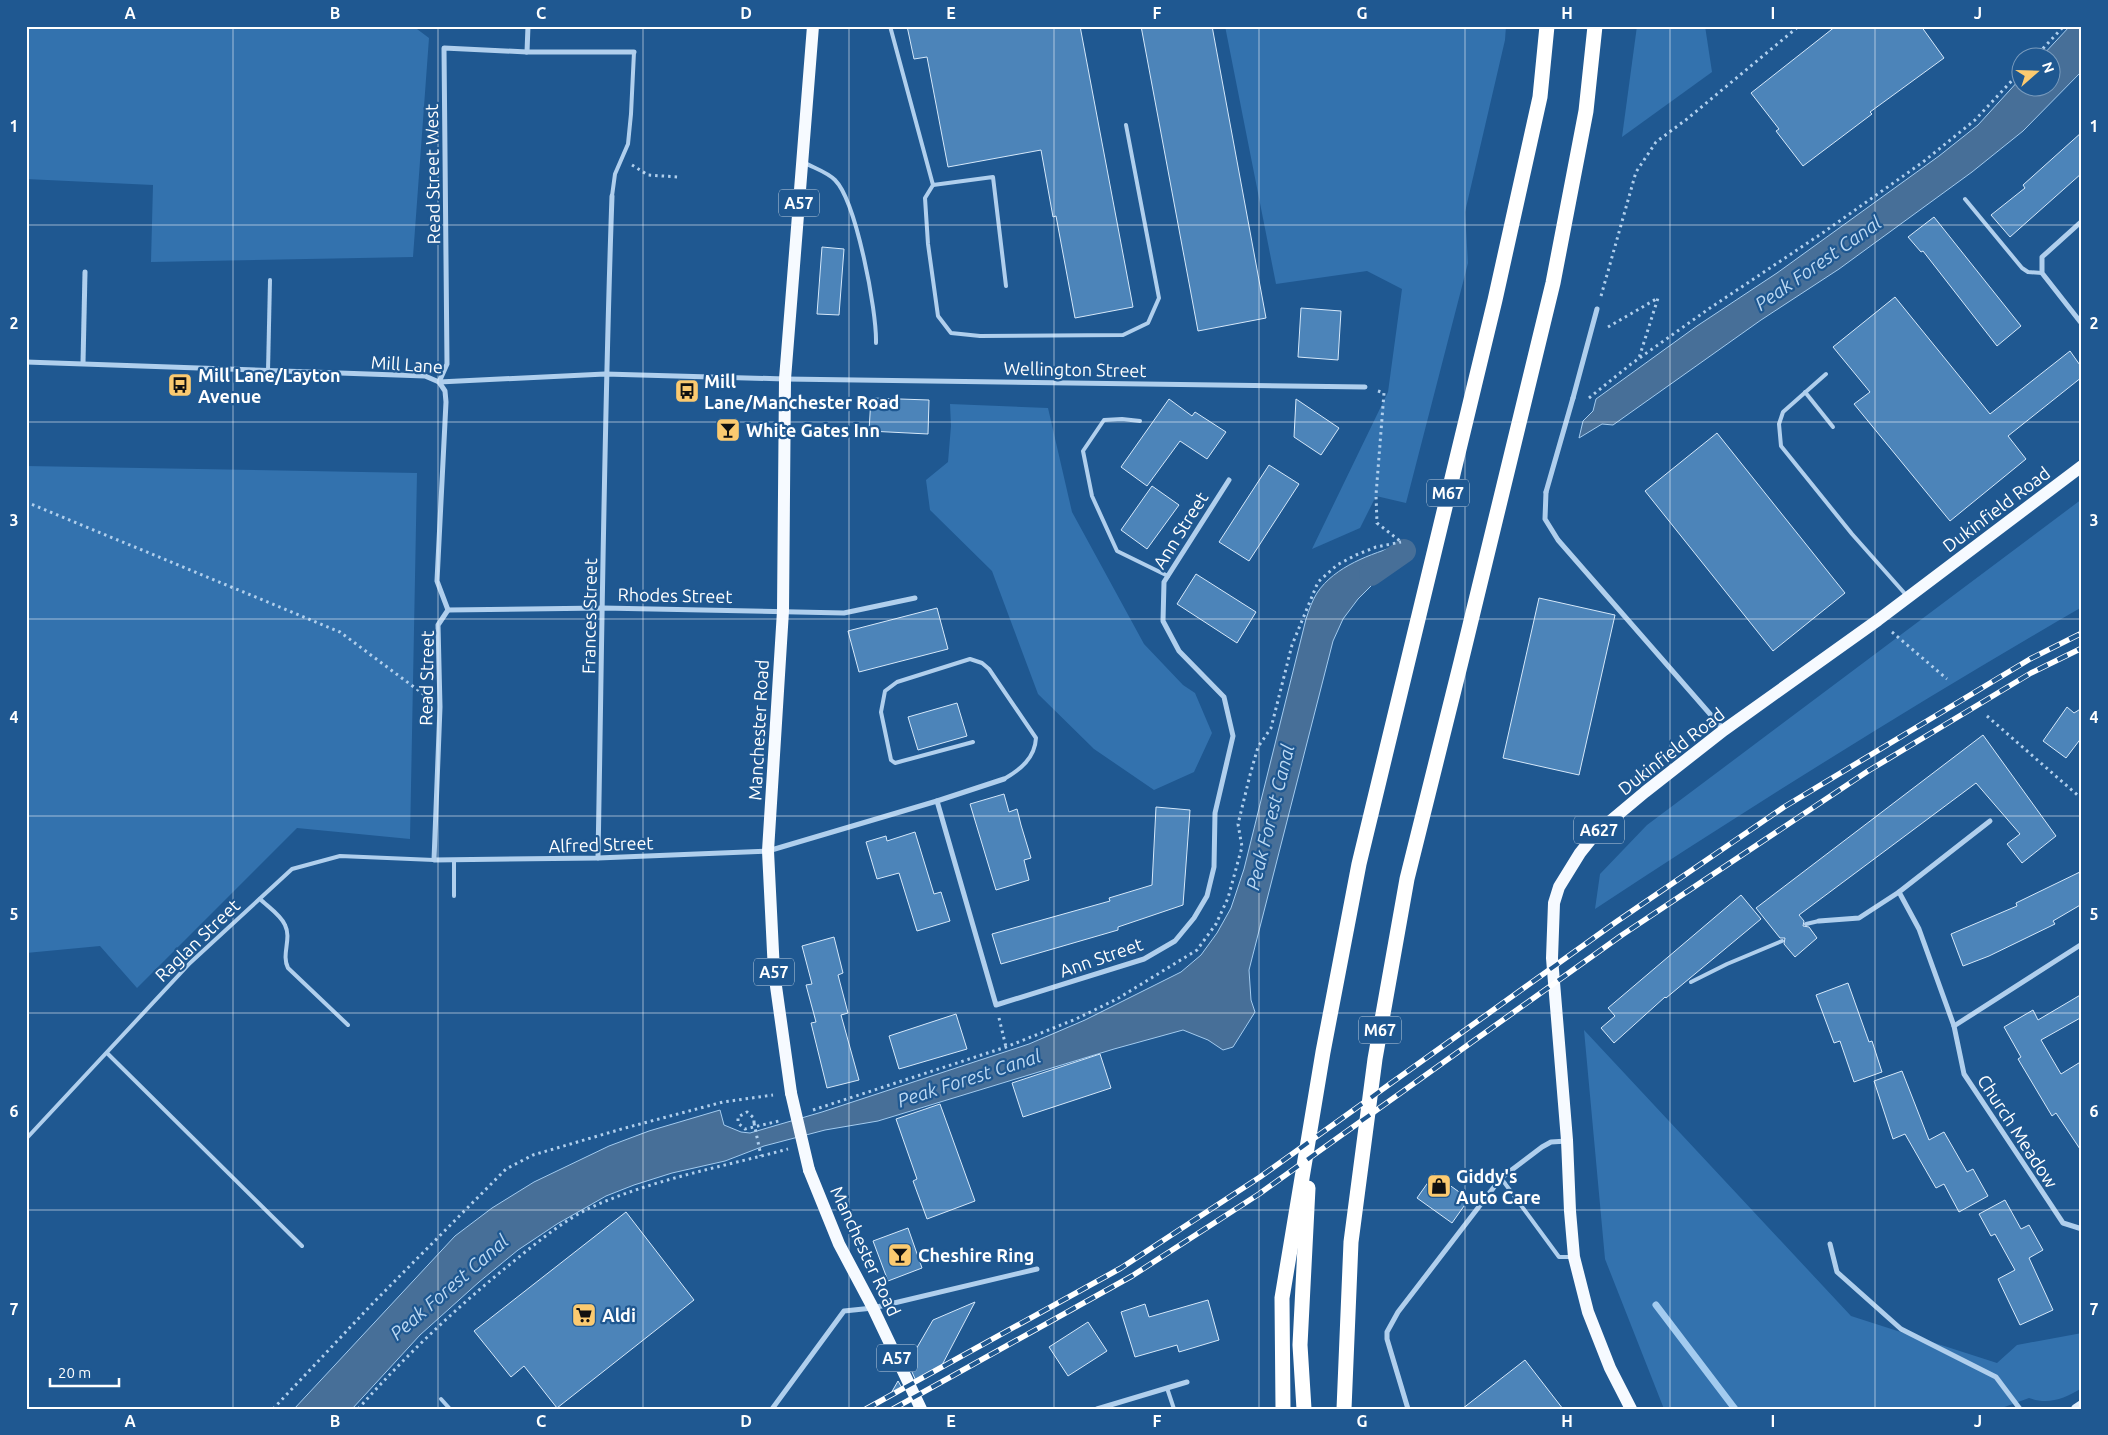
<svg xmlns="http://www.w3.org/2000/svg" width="2108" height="1435" font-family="Ubuntu,sans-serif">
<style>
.green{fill:#3372ae}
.water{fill:#476f98;stroke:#a3cbef}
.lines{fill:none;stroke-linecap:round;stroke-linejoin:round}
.stream{stroke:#a3cbef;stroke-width:7}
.canal{stroke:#476f98;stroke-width:24}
.building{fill:#4c84b9;stroke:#d5e8fa}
.path{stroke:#b0cfed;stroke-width:3;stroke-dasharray:2.5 4;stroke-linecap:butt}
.service{stroke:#b0cfed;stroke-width:4}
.minor{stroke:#b0cfed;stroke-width:5}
.secondary{stroke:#dcebfa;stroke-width:10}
.primary{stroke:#f6faff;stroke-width:12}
.motorway{stroke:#fff;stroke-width:15}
.rail-casing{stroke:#fff;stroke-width:5.5}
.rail{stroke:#1f5891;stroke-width:4;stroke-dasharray:11;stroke-linecap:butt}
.path-bridge{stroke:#b0cfed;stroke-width:3;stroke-dasharray:2.5 4;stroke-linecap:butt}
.minor-bridge{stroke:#b0cfed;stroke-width:5}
.primary-bridge{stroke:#f6faff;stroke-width:12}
.grid{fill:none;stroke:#fff;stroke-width:1;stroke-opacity:0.55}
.labels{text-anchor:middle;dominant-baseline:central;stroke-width:4.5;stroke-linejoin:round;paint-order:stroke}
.shield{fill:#1f5891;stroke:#bccdde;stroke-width:1}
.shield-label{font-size:16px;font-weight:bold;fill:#fff}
.street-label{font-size:18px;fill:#fff;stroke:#1f5891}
.poi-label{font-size:18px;font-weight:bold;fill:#fff;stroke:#1f5891;text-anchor:start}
.water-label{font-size:19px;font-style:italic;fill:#bcd9f4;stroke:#1f5891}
.neatline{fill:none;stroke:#fff;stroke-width:2}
.grid-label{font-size:16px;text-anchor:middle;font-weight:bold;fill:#fff}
</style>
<rect width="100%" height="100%" fill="#1f5891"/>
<!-- green -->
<g class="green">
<path d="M26,26H417V29L429,38L413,257L151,262L153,185L26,179Z"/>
<path d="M1225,26H1506L1505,40L1465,212L1468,263L1406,503L1376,496L1360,528L1312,549L1388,392L1402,289L1367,271L1276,284Z"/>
<path d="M1637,26H1705L1712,72L1622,137Z"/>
<path d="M950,404L1048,408L1072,512L1144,644L1183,685L1195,693L1212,733L1194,772L1154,790L1094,749L1038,694L992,571L930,510L926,480L948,462L951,426Z"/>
<path d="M26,466L417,473L410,839L297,828L137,988L100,946L26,953Z"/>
<path d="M2082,499V607C1916,703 1755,804 1595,909L1600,874L1647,825Z"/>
<path d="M1584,1030L1851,1316L1997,1363L2017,1345L2082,1333V1388C2064,1399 2048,1405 2029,1398L1999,1409H1664L1605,1259Z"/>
</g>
<!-- water -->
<g class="water">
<path d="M2070,26H2082V71L2023,131L1972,172L1839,269L1761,320L1613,425L1602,424L1579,438L1583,421L1593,411L1596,399L1697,326L1777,273L1939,156L1978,125L2020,79V88H2050V58L2041,57Z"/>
<path d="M1400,545L1395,566L1374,583L1358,599L1343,619L1333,641L1249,970L1251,1000L1255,1012L1233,1047L1223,1050L1208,1040L1183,1030L1114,1049L878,1121L825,1130L764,1146L725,1161L672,1173L634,1185L606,1196L557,1224L518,1250L479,1282L420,1335L352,1409H294L455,1236L492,1208L534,1182L609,1146L649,1131L720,1110L724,1125L741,1132L750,1133L822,1112L1029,1044L1085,1020L1181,972L1201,955L1217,933L1231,908L1244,869L1306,619C1309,610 1312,601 1317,593C1335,566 1371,554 1400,545Z"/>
</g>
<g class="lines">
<!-- stream -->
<path class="stream" d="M1656,1305L1735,1409"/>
<!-- canal -->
<path class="canal" d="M1371,574L1404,551"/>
</g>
<!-- building -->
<g class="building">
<path d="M907,26H1080L1133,307L1075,318L1056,216L1053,217L1041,150L948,167L927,57L914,59Z"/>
<path d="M1141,26H1212L1266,318L1198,331Z"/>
<path d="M1836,26H1921L1944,58L1870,112L1872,114L1803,166L1776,131L1779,129L1751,93Z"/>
<path d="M2082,132V173L2010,237L1991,215L2025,188L2023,185Z"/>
<path d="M1934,217L2021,326L1997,346L1923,251L1921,252L1908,237Z"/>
<path d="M822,247L844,249L839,315L817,314Z"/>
<path d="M1895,297L1990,414L2070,351L2082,368V377L2008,436L2026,459L1950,521L1854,404L1870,392L1833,347Z"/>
<path d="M1301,308L1341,311L1338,360L1298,357Z"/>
<path d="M871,398L929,400L928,434L869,431Z"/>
<path d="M1169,399L1192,416L1195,412L1226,432L1207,459L1180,441L1147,486L1121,467Z"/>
<path d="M1296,399L1339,428L1321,455L1294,437Z"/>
<path d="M1717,433L1845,593L1773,651L1645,491Z"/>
<path d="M1269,465L1299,484L1249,561L1219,542Z"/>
<path d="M1152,486L1179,505L1147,549L1121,530Z"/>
<path d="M1196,574L1256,612L1237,643L1177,604Z"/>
<path d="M1539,598L1615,615L1579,775L1503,758Z"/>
<path d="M937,608L948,649L859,672L848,631Z"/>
<path d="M957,703L967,736L918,750L908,717Z"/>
<path d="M2067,707L2074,713L2082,708V737L2066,758L2043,741Z"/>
<path d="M1983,735L2056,836L2022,863L2007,844L2020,834L1976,783L1799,915L1804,921L1803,926L1809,927L1817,938L1795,957L1784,944L1785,938H1780L1756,908Z"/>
<path d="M1004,794L1009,812L1017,809L1021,825L1031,858L1024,860L1029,880L996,890L970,804Z"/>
<path d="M1156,807L1190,810L1183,905L1118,927V930L1001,964L992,934L1110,901L1109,898L1152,885Z"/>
<path d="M915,832L934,894L941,892L950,921L917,931L899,873L877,879L866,842L886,836L887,841Z"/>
<path d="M2082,871V904L2053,921L2055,924L1989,956L1963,966L1951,934L2017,906L2016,903Z"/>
<path d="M1741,895L1761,919L1666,998L1665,997L1614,1043L1601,1028L1615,1016L1608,1008Z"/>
<path d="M834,937L843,973L838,975L848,1013L841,1015L859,1080L827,1088L811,1023L816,1022L806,985L812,984L802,946Z"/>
<path d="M1848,983L1869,1042L1872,1041L1882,1072L1854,1082L1840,1041L1834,1043L1816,995Z"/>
<path d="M2082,994V1017L2041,1040L2061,1074L2082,1061V1152L2056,1113L2052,1116L2018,1059L2021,1057L2004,1027L2033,1010L2038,1020Z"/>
<path d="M956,1014L967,1049L899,1069L889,1036Z"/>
<path d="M1100,1054L1111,1088L1023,1117L1012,1083Z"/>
<path d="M1902,1071L1929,1140L1944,1132L1967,1172L1973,1169L1988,1196L1959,1212L1944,1184L1936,1188L1905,1134L1893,1139L1874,1081Z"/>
<path d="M940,1104L975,1201L927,1219L913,1181L917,1179L896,1119Z"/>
<path d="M1434,1174L1469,1199L1452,1223L1417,1198Z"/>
<path d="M2005,1200L2021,1229L2029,1225L2043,1250L2029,1258L2053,1310L2020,1325L1998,1279L2015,1270L1995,1234L1991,1236L1979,1214Z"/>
<path d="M626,1212L694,1300L557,1408L524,1366L511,1377L474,1331Z"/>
<path d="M908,1228L922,1268L888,1281L873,1241Z"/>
<path d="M1208,1300L1219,1340L1179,1352L1177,1345L1135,1357L1121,1312L1145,1304L1149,1317Z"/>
<path d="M975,1302L941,1367L916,1381L908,1363L933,1320Z"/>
<path d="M1088,1322L1107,1351L1068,1376L1049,1347Z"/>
<path d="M1525,1360L1563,1409H1462Z"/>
<path d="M898,1381L902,1388L890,1395Z"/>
</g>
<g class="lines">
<!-- path -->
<g class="path">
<path d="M2034,58L2064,26"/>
<path d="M632,165L648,175L678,177"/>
<path d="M1601,296L1636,172L1656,142L1687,119L1799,26"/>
<path d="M1608,327L1658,298L1639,358"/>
<path d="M1378,391L1384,393L1376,495L1377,523L1400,541"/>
<path d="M1589,398L1631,364L1710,308L1824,232L1923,162L1975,120L2020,72"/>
<path d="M26,502L340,632L426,696"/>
<path d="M1892,632L1947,679"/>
<path d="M1987,716L2082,799"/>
<path d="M999,1018L1006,1047"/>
<path d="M813,1110L1006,1047L1076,1019L1117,999L1197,950L1216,924L1228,898L1242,847L1238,824L1250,775L1258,747L1271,728L1292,645L1318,582L1337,565L1356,555L1376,547L1401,542"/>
<path d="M754,1123V1118L747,1112L738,1117V1123L745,1129L779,1121"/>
<path d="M273,1409L374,1302L506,1169L533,1155L625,1128L723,1102L773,1095"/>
<path d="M358,1409C406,1355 458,1306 514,1261C539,1241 564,1220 592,1207C654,1179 722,1167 788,1149"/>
</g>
<!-- service -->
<g class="service">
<path d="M890,26L933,185L993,177L1006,286"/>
<path d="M805,163C814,168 827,172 835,180C856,201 877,311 876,343"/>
<path d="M933,185L925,198L928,244L938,316L951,333L980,336L1123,335L1148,323L1159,298L1126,125"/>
<path d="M612,196L615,174L628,144L631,114L634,52"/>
<path d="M1965,199L2022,268L2028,272L2042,273"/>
<path d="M268,371L270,280"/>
<path d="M1826,374L1783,412L1779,424L1781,446L1852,534L1907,596"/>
<path d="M1805,392L1833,427"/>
<path d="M1140,421L1122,419L1104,420L1083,451L1092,496L1117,551L1168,576"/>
<path d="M973,742L895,763L891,760L881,712L885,691L897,682L970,659L982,663L989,669L1036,738C1035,758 1020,770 1004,779"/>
<path d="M454,860V896"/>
<path d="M260,899C267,906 281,915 285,925C292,939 281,954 288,968L348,1025"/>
<path d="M1806,924L1819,921"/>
<path d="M1691,982L1727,964L1782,941"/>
<path d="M107,1053L302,1246"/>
<path d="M26,1139L190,963L292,869L340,856L434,860"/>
<path d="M1501,1178L1559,1257H1571"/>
<path d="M1167,1388L1174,1409"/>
<path d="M441,1399L450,1409"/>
</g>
<!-- minor -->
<g class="minor">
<path d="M528,26L527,52H634"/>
<path d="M2082,221L2042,257V273L2082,324"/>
<path d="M26,362L425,376L439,382L605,374L785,379L1365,387"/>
<path d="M83,363L85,272"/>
<path d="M439,382L447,364L444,48L527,52"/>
<path d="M439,382L445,391L446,402L437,581L448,610"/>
<path d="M1573,398L1597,309"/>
<path d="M1546,492L1545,519L1558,540L1724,730"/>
<path d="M448,610L438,625L440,707L434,860L598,858L768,851L937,801L996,1005L1144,959L1175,941L1194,918L1207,896L1214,867L1215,813L1233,736L1224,697L1179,651L1163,621L1164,582L1229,480"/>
<path d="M448,610L603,608L844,613L915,598"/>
<path d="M937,801L1004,779"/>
<path d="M598,858C602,638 604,417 612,196"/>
<path d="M1899,892L1919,929L1954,1026L1964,1074L2063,1223L2082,1229"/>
<path d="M1819,921L1859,918L1899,892L1990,821"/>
<path d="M1954,1026L2082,944"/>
<path d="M1830,1244L1837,1272L1901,1329L1996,1377L2020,1409"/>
<path d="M772,1409L844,1311L873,1308L1037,1269"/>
<path d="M1097,1409L1187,1382"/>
<path d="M1408,1409L1387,1339V1332L1398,1312L1501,1178L1542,1147L1551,1142L1567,1141"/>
</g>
<!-- secondary -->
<path class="secondary" d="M2076,1409L2082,1405"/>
<!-- primary -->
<g class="primary">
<path d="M791,1093L774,972L768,851L783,611L785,379L813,26"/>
<path d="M809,1170L839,1244L873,1308L921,1409"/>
<path d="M1631,1409L1610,1368L1588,1312L1574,1257L1570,1211L1567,1140L1552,958L1554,903L1559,887L1580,853L1596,833L1645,792L1724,730L1878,620L2082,466"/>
</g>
<!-- motorway -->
<g class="motorway">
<path d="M1283,1409L1282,1298L1323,1052L1359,864L1495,300L1540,97L1547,26"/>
<path d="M1304,1409L1300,1345L1308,1188"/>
<path d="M1344,1409L1351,1242L1375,1059L1407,879L1461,662L1553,283L1586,111L1595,26"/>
</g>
<defs>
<g id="rail">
<path d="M866,1409L1121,1268L1260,1177L1616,922L1784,807L2030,659L2082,633"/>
<path d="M893,1409L1132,1276L1259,1194L1622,935L1868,771L2031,673L2082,648"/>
</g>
</defs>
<!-- rail casing -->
<use href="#rail" class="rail-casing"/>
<!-- rail -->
<use href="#rail" class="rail"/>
<!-- path-bridge -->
<path class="path-bridge" d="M754,1123L761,1156"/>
<!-- minor-bridge -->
<path class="minor-bridge" d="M1546,492L1573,398"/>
<!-- primary-bridge -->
<path class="primary-bridge" d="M791,1093L809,1170"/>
</g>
<!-- grid -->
<path class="grid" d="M233,26V1409M438,26V1409M643,26V1409M849,26V1409M1054,26V1409M1259,26V1409M1465,26V1409M1670,26V1409M1875,26V1409M26,225H2082M26,422H2082M26,619H2082M26,816H2082M26,1013H2082M26,1210H2082"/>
<!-- icons -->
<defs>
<symbol id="bus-square" viewBox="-11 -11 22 22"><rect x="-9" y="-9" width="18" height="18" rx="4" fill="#fbca70" stroke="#1f5891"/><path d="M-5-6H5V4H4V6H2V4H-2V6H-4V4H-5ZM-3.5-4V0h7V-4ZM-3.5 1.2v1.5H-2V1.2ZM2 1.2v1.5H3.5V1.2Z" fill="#111"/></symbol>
<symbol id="bar-square" viewBox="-11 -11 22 22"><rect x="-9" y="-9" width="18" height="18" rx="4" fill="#fbca70" stroke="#1f5891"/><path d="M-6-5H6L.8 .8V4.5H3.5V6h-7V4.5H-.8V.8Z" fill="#111"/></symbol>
<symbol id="shop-square" viewBox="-11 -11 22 22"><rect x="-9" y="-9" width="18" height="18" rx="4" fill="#fbca70" stroke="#1f5891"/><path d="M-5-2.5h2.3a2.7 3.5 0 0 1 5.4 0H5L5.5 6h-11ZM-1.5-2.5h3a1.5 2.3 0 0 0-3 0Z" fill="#111"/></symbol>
<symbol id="supermarket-square" viewBox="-11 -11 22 22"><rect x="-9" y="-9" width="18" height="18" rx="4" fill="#fbca70" stroke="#1f5891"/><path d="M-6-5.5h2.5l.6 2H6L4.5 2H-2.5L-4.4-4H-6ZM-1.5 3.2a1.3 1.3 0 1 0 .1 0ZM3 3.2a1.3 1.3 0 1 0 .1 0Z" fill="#111"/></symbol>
</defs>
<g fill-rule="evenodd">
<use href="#bus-square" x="166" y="371" width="28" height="28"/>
<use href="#bus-square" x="673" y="377" width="28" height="28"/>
<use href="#bar-square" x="714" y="416" width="28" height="28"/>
<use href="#shop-square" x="1425" y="1172" width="28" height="28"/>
<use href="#bar-square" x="886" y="1241" width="28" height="28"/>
<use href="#supermarket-square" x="570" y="1301" width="28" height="28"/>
</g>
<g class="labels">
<!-- shield labels -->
<g class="shield">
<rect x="779" y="189.5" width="40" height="27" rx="4"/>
<rect x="1427" y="479.5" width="42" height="27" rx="4"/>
<rect x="1574" y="816.5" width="50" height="27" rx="4"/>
<rect x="754" y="958.5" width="40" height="27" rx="4"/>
<rect x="1359" y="1016.5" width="42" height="27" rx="4"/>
<rect x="877" y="1344.5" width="40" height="27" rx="4"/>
</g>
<g class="shield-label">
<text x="799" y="203">A57</text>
<text x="1448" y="493">M67</text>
<text x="1599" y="830">A627</text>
<text x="774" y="972">A57</text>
<text x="1380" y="1030">M67</text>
<text x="897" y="1358">A57</text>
</g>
<!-- street labels -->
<g class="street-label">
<text transform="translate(432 174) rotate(-91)">Read Street West</text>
<text transform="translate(407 364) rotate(4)">Mill Lane</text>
<text transform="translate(1075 369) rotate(1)">Wellington Street</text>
<text transform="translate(1996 509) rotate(-37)">Dukinfield Road</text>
<text transform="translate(1180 530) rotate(-58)">Ann Street</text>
<text transform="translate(675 595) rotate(1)">Rhodes Street</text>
<text transform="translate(589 616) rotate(-89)">Frances Street</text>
<text transform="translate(426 678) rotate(-89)">Read Street</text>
<text transform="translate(758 730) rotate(-87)">Manchester Road</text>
<text transform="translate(1671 751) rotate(-38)">Dukinfield Road</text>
<text transform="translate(601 844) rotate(-2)">Alfred Street</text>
<text transform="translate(197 940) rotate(-44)">Raglan Street</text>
<text transform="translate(1101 957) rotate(-19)">Ann Street</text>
<text transform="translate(2018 1131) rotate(57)">Church Meadow</text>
<text transform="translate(866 1251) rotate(65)">Manchester Road</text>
</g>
<!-- poi labels -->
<g class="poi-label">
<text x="198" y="375">Mill Lane/Layton<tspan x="198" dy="21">Avenue</tspan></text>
<text x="704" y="381">Mill<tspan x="704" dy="21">Lane/Manchester Road</tspan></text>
<text x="746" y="430">White Gates Inn</text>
<text x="1456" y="1176">Giddy's<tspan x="1456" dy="21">Auto Care</tspan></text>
<text x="918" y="1255">Cheshire Ring</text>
<text x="602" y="1315">Aldi</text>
</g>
<!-- water labels -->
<g class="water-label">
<text transform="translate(1818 263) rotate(-35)">Peak Forest Canal</text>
<text transform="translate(1270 817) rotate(-76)">Peak Forest Canal</text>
<text transform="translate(969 1078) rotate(-18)">Peak Forest Canal</text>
<text transform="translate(449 1287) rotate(-41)">Peak Forest Canal</text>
</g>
</g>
<!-- border -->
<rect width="2108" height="1435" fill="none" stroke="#1f5891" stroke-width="55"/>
<!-- north arrow -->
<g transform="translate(2036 72) rotate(70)"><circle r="24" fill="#1f5891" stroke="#799bbd"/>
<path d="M0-4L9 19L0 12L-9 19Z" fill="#fbca70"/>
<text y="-8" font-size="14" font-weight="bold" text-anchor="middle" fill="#ffffff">N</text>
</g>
<!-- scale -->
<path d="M50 1378v8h69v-8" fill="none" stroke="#ffffff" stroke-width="2.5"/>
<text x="58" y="1378" font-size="15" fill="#ffffff" stroke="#1f5891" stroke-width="4" paint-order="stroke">20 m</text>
<rect x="28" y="28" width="2052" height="1380" class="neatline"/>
<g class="grid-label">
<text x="130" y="19">A</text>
<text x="335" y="19">B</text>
<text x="541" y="19">C</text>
<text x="746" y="19">D</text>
<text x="951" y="19">E</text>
<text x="1157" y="19">F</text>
<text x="1362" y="19">G</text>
<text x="1567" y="19">H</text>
<text x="1773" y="19">I</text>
<text x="1978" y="19">J</text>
<text x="14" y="132">1</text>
<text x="2094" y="132">1</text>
<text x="14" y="329">2</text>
<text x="2094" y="329">2</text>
<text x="14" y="526">3</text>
<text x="2094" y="526">3</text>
<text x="14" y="723">4</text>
<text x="2094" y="723">4</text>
<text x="14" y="920">5</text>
<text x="2094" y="920">5</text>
<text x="14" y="1117">6</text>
<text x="2094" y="1117">6</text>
<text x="14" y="1315">7</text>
<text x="2094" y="1315">7</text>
<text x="130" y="1427">A</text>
<text x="335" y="1427">B</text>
<text x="541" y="1427">C</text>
<text x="746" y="1427">D</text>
<text x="951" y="1427">E</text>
<text x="1157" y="1427">F</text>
<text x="1362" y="1427">G</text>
<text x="1567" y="1427">H</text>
<text x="1773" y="1427">I</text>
<text x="1978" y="1427">J</text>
</g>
</svg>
